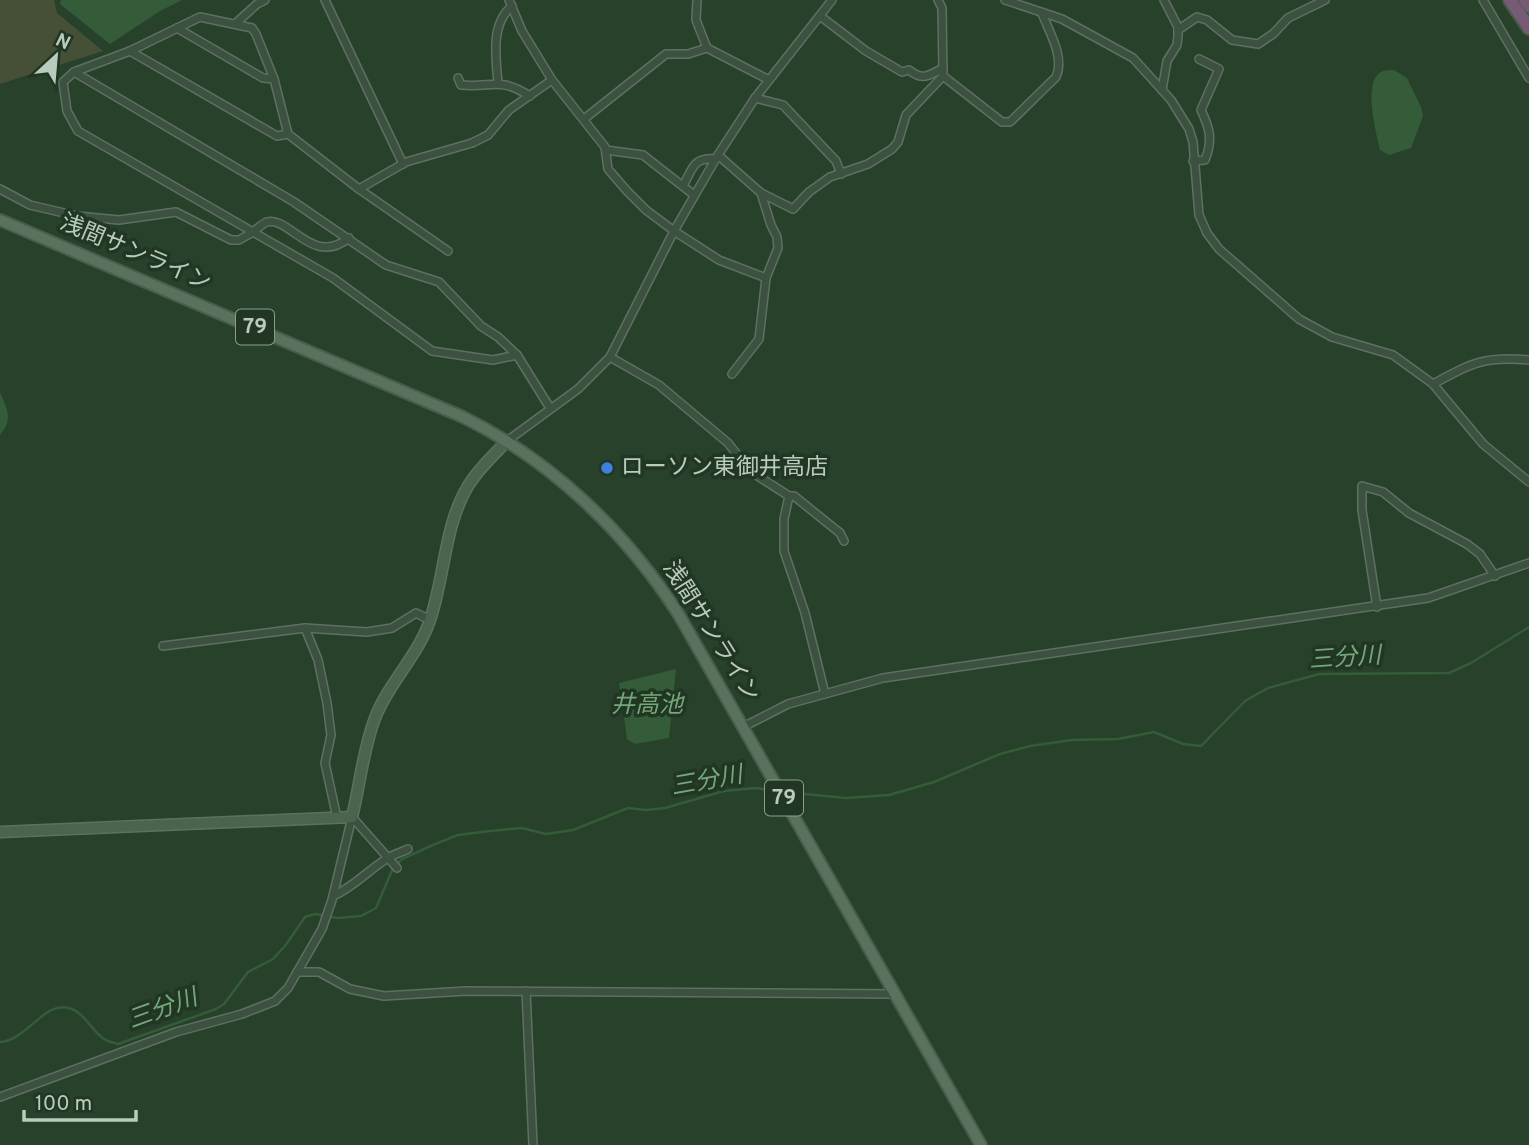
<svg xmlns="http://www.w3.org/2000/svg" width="1529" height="1145" font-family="Overpass,'Noto Sans JP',sans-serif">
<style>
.green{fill:#465037}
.water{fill:#345c38}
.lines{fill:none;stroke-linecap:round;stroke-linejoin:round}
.stream{stroke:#345c38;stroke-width:2.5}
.street-casing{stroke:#5d7160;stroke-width:10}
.secondary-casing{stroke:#5d7160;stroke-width:13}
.primary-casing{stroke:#495d4b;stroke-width:14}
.highway-casing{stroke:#475b49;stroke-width:16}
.street{stroke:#3c513f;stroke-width:7}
.secondary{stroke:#4a644e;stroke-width:10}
.primary{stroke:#5a715d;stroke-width:10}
.highway{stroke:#775a73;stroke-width:12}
.shop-dot{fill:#3f7fe0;stroke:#213623;stroke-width:2.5}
.labels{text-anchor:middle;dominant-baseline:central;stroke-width:7;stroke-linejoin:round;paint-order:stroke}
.shield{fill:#213623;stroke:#8b9e8e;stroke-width:2}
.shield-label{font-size:21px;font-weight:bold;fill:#b9cbbc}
.street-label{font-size:23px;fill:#b9cbbc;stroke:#213623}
.poi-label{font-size:23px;fill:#b9cbbc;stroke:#213623;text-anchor:start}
.water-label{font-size:24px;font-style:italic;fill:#74a87a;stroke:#213623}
</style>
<rect width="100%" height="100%" fill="#28412b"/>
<!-- green -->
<path class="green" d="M0,0H54L57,13L103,51L0,84Z"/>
<!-- water -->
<g class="water">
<path d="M61,0H182L160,11L110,44L60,4Z"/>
<path d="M1394,70L1407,78L1421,107L1423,116L1411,148L1389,155L1380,150C1377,134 1361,79 1383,71C1386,70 1390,70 1394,70Z"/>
<path d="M0,392C7,410 14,419 0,435Z"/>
<path d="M676,669L669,738L635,744L627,739L619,683Z"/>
</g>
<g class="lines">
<!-- stream -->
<g class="stream">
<path d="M784,792L846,798L889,795L934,782L1000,754L1030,746L1072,740L1118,739L1154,732L1183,744L1201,746L1245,701L1268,688L1319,674L1449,673L1471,663L1529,627"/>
<path d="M0,1042C27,1041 45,998 72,1009C85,1014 93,1032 104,1039C108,1042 116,1043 118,1044L216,1009L224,1004L248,972L273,959L285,946L305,917L315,914L337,918L361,916L376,908L393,868L402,859L433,845L458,835L490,831L522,828L546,834L573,830L628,808L646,810L665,808L724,791L756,788L774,791"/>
</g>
<defs>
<g id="street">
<path d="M325,0L403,164"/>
<path d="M509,0L522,31L552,80L605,147L608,169L627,191L646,210L674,231L719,260L766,278"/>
<path d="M697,0L696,20L707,48L769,80"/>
<path d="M1005,0L1062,19L1133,58L1171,100L1189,129L1193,142L1199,215L1207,233L1219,249L1299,319L1332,337L1393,355L1433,384L1483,444L1529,482"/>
<path d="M1483,0L1529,78"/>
<path d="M820,16L866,51L902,72L909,70C923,81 928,76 943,68"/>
<path d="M235,24L257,4L265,0"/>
<path d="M177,28L263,78L274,79"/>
<path d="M1178,30L1197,17L1207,20L1232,40L1258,44L1273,34L1288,18L1325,0"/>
<path d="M130,51L74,72L63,82L67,111L78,131L253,232C257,229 263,223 267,222C290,216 312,267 349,238"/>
<path d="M74,72L294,202L386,265L439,282L481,326L498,337L517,355L550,408"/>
<path d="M943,76L1002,122H1010L1056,77C1065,57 1049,32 1042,13"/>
<path d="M458,78L461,85C494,88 497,76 530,96"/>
<path d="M498,83C496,58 490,24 512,6"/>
<path d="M1162,90L1167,61L1177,45L1178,36V27L1164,0"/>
<path d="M755,98L783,105L836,161L841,174"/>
<path d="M584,119L666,54H688L707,48"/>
<path d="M288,134L277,136L130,51L200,17L252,28L256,34L274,79L288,134L359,189L448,251"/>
<path d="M606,150L643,155L694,195"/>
<path d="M718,155L761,193L793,209L809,192L830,177L868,164L892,149L898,142L906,115L943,76L942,8L938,0"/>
<path d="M1193,161L1205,160C1213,140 1210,129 1201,110L1219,69L1199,59"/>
<path d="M683,186C693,168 693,157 716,159"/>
<path d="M0,189L30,205L77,216L119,220L176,212L231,240H239L253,232L333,278L432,351L493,360L517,355"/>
<path d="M359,189L406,162L472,143L488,135L509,110L552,80"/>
<path d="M610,357L659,385L728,443L750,471L789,496H794L840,533L844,541"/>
<path d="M732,374L759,339L766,278L778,248L777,237L771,225L761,193"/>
<path d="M1433,384C1472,363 1484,356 1529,360"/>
<path d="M507,441L578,389L610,357L674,231L718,155L755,98L832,0"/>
<path d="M789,496L784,519V551L805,613L825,694"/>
<path d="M1377,607L1362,510V486L1383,492L1409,513L1467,544L1480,554L1495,576"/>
<path d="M305,628L318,660L327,703L331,735L325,763L337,818"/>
<path d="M163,646L305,628L367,632L392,628L416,613L430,620"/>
<path d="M743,727L788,704L883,678L1428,598L1529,563"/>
<path d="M352,817L397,868"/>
<path d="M333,896C354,887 368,870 388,858C394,854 402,852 408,849"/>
<path d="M297,972H319L350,989L384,996L466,991L895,994"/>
<path d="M526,991L533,1145"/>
<path d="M0,1097L176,1032L242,1014L275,1001L288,988L322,929L332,900L352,817"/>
</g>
<path id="secondary" d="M0,832L352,817C360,785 363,749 375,718C389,682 418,656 430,620C445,576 444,526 468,486C478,469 494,455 507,441"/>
<path id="primary" d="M0,220L463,417C552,461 626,532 679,615L981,1145"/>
<g id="highway">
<path d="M1510,0L1529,28"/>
<path d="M1525,0L1529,6"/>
</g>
</defs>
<!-- street casing -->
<use href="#street" class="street-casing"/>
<!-- secondary casing -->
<use href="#secondary" class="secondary-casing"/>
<!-- primary casing -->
<use href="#primary" class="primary-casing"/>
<!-- highway casing -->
<use href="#highway" class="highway-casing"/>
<!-- street -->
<use href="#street" class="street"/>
<!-- secondary -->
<use href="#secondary" class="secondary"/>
<!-- primary -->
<use href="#primary" class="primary"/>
<!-- highway -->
<use href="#highway" class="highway"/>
</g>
<!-- markers -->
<circle class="shop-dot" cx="607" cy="468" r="7"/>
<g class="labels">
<!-- shield labels -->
<g class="shield">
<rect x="236" y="309.5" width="38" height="35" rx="5"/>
<rect x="765" y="780.5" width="38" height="35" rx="5"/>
</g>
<g class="shield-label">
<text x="255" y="327">79</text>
<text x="784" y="798">79</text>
</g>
<!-- street labels -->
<g class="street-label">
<text transform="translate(135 254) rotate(23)">浅間サンライン</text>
<text transform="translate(710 632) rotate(58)">浅間サンライン</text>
</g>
<!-- poi labels -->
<g class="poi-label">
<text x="621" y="468">ローソン東御井高店</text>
</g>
<!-- water labels -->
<g class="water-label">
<text transform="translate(1345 659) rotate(-4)">三分川</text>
<text x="647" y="706">井高池</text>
<text transform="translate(707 782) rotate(-10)">三分川</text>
<text transform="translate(163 1010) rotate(-20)">三分川</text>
</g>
</g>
<!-- north arrow -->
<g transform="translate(56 56) rotate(26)" stroke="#213623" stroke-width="5" paint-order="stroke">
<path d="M0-5L12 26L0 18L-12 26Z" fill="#b9cbbc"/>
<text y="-10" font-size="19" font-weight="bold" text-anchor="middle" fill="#b9cbbc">N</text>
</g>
<!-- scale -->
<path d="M24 1110v10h112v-10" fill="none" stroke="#b9cbbc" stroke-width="3.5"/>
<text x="35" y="1110" font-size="21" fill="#b9cbbc" stroke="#213623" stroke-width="5" paint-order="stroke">100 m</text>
</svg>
